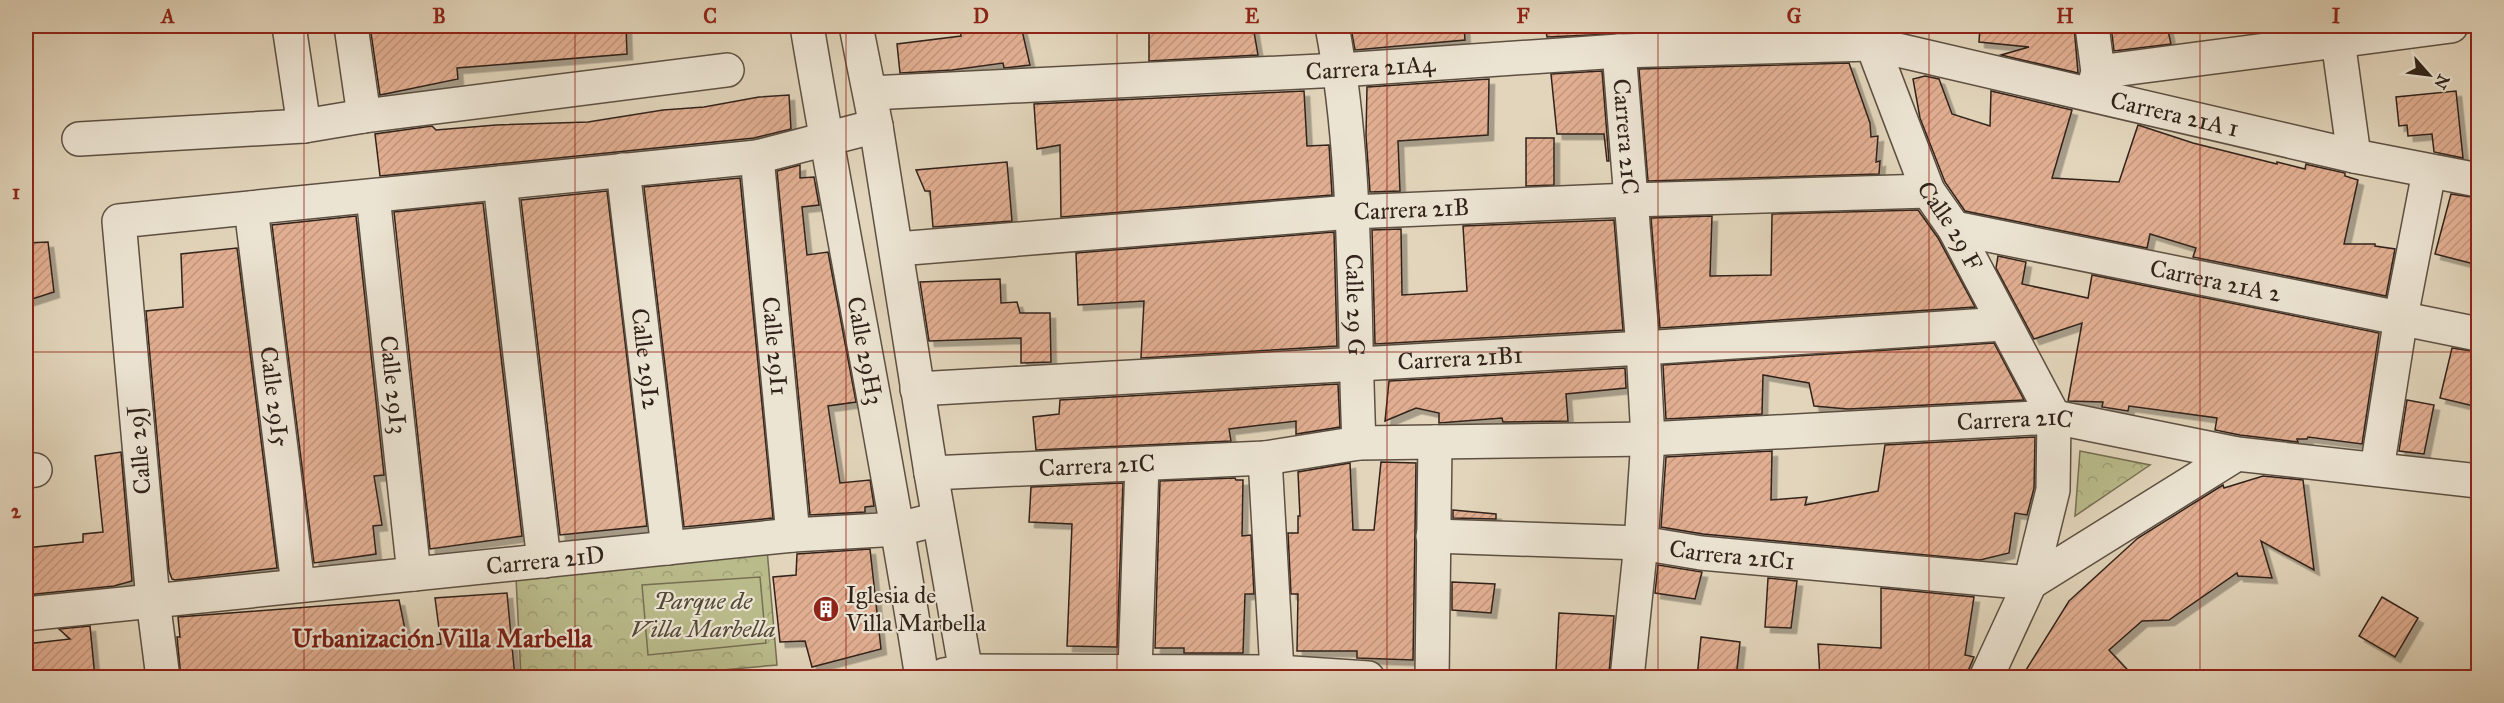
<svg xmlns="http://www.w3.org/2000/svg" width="2504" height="703" font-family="'IM FELL Great Primer',serif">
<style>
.park{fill:url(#park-crowns);stroke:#766f52;stroke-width:1.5}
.pitch{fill:#babb8b;stroke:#766f52;stroke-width:1.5}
.building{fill:url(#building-hatch);stroke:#31231a;stroke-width:1.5;filter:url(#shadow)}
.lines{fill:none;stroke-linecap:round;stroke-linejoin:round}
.minor-casing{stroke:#5d5042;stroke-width:36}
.minor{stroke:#ece4d3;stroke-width:33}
.grid{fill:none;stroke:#8f2418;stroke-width:1.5;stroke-opacity:0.55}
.labels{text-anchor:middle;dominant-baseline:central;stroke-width:4.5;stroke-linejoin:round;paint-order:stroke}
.street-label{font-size:24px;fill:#31231a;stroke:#ece4d3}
.poi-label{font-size:24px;fill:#31231a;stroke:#ece4d3;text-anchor:start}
.park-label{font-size:24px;font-style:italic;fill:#534936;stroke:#ece4d3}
.neighbourhood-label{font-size:26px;font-weight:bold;fill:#7a1f14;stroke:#ece4d3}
.neatline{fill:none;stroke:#8f2418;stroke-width:2}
.grid-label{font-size:20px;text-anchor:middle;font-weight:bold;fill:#8f2418}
</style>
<defs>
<pattern id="park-crowns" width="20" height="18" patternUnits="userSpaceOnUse" patternTransform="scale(1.5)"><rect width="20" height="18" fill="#babb8b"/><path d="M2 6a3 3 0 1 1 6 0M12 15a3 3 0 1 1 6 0" fill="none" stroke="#a0a077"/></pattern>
<pattern id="building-hatch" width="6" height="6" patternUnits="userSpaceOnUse" patternTransform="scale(1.5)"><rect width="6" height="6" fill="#e1ae91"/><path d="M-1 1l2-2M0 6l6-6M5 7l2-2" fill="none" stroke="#c2957c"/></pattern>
<filter id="shadow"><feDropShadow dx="5.5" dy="5.5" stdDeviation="0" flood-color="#0004"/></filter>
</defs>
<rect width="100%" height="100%" fill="#e2d5bb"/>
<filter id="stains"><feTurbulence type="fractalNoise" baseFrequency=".00333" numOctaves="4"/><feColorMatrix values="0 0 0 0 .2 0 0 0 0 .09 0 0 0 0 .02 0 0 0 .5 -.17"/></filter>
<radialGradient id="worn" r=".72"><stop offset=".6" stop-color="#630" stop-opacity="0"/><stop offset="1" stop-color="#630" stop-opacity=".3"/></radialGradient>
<!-- park -->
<g class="park">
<path d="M2080,451L2150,465L2075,516Z"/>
<path d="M767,549L777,665L644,677H521L516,578Z"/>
</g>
<!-- pitch -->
<path class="pitch" d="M760,577L766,643L648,655L642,585Z"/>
<!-- building -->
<g class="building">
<path d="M370,26H626L627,54L457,68L458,79L380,95Z"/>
<path d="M960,26H1021L1030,65L1004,68L1003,63L952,70L900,73L897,44L961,36Z"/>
<path d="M1149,26H1253L1258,55L1149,61Z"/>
<path d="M1363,26H1464L1465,40L1355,50L1351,28Z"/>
<path d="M1545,26H1700V30L1547,37Z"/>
<path d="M1980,26H2074L2078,73L2001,55L2029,47L1979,42Z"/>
<path d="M2111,26H2167L2171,44L2114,51Z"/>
<path d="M1849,63L1870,123L1871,137L1878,136L1876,162L1880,161L1879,174L1648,181L1639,69Z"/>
<path d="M1602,71L1609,161H1607L1604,134H1557L1551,74Z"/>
<path d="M1925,76L1939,79L1952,114L1990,126L1991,91L2072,110L2052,178L2119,182L2138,125L2193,143L2277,164V162L2305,169L2306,164L2309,165L2345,173V176L2358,180L2344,244H2375V246L2395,249L2386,296L2193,257L2196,248L2150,234L2147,248L1965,211L1945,182L1920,118L1913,79Z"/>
<path d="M1489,79L1488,135L1398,141L1400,191L1370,192L1366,136L1367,87Z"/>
<path d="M1304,91L1307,146L1329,145L1332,195L1061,217L1060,145L1037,149L1034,104Z"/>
<path d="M2456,91L2463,158L2434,152L2432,134L2408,136L2407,125L2399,126L2396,97Z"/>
<path d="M789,95L791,129L754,138L380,176L375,134L432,126L436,130L496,125L588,122L663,110L704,107L759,97Z"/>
<path d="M1526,138H1554V185L1526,186Z"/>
<path d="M1007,162L1012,221L933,227L930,191H925L916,170Z"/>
<path d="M800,165V178L814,177L819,205L802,207L807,255L828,252L856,402L828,406L840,483L870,480L874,506L865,507V512L810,515L777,171Z"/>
<path d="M740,178L773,518L684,527L644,187Z"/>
<path d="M607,191L647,526L560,535L521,200Z"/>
<path d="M2451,194L2478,198V265L2435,254Z"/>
<path d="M483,203L522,536L430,549L394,212Z"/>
<path d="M1918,210L1938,238L1975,307L1660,328L1651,218L1712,216L1710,276L1771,275L1772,214Z"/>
<path d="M356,216L384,475L374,476L382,525L373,526L376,554L314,563L272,225Z"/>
<path d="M1614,220L1623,330L1375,344L1372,230L1401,229L1402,295L1467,291L1463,226Z"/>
<path d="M1334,232L1337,346L1141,358L1144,301L1078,305L1076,253Z"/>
<path d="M48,242L54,292L26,301V243Z"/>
<path d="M237,248L277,568L175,580L172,579L169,571L146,311L183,307L181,254Z"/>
<path d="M1998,256L2026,262L2022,284L2088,298L2092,275L2379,333L2362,444L2308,437L2307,439H2297L2298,442L2240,435L2215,430L2217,418L2129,406L2128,411L2102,407L2103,402L2068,401L2082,323L2034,339L1996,268Z"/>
<path d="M1000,279L1001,303L1017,302L1020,313H1050L1051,362L1021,363V338L929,341L920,282Z"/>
<path d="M1994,343L2024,400L1848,409L1814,406L1809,383L1763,375L1762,414L1666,419L1663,365Z"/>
<path d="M2452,348L2478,352V407L2440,398Z"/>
<path d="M1625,368L1626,388L1566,394L1568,421L1503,422L1502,418L1439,423V413L1416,408L1385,421L1389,381Z"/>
<path d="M1338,384L1340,427L1296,434V421L1229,429L1231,441L1036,450L1033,417L1059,414L1060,400Z"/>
<path d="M2407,400L2434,405L2424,454L2399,451Z"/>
<path d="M2035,437L2034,488L2027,515L2015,513L2009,553L1980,560L1703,534L1661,527L1666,457L1772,451L1771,500L1807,497L1805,505L1878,491L1885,445Z"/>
<path d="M121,452L132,581L114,586L26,595V548L83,542V534L103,532L95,456Z"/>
<path d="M1381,462L1416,463L1413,660L1357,658V651H1297L1298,594H1291L1288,533H1298V516H1300L1298,472L1350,463L1353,530H1374Z"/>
<path d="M2263,476L2303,480L2314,570L2261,541L2272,578L2238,576L2237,573L2169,620L2142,621L2109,650L2135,678H2021L2069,601L2138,538L2223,485L2224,488Z"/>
<path d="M1235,478L1236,480H1243L1242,536L1251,535L1254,594H1245L1243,653H1184V648H1155L1160,481Z"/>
<path d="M1123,483L1117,647L1067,646L1072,524L1029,522L1031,487Z"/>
<path d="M1453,510L1496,514V519L1453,518Z"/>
<path d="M870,549L881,649L812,667L805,641L780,642L773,577L796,575L797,554Z"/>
<path d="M1658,565L1702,572L1695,599L1655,593Z"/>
<path d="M1768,578L1797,581L1791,628L1765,627Z"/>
<path d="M1452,582L1495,584L1491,613L1452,610Z"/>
<path d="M1881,588L1974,597L1965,655L1974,657L1965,678H1820L1818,644L1881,648Z"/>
<path d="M507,593L515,678H181L177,637H180L178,617L399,600L409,649L441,644L435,598Z"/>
<path d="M2382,597L2418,618L2395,657L2359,636Z"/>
<path d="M1559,613L1614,616L1609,673L1556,670Z"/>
<path d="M90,626L95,678H26V644L70,639L59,629Z"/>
<path d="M1701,637L1740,642L1736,678H1697Z"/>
</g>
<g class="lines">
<defs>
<g id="minor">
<path d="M289,26L304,126"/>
<path d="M351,26L364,116"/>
<path id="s1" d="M807,26C843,243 888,459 922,678"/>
<path d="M856,26L876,126L931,473L967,678"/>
<path id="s2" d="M1332,26C1358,162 1353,304 1359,443"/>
<path d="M2092,26L2098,72L2092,93"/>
<path d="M2336,26L2354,156"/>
<path id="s3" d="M1868,27L1872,44L1928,191L1954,228L2054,417L2053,490L2030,583L1986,678"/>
<path id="s4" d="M1619,51L1643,348L1648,439L1641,543L1627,678"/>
<path d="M2098,72L2451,26"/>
<path id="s5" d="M870,93L1340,70L1619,51L1872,44L2354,156L2478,180"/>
<path d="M79,139L304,126L364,116L727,70"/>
<path id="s6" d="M757,157L793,535"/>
<path id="s7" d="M623,170L668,548"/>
<path d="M500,183L544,561"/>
<path id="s8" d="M373,196L414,574"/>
<path id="s9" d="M251,208L298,585"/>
<path id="s10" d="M1954,228L2478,334"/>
<path id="s11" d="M897,249L1351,212L1631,200L1928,191"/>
<path id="s12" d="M917,389L1643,348L2003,324"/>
<path d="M1265,458L1277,672"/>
<path d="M2377,469L2401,317L2429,172"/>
<path d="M26,471L35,470"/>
<path id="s13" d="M931,473L1265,458L1359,443L1648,439L2054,417L2237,454L2478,481"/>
<path id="s14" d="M1433,536L1641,543L1701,553L2030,583L2237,454"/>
<path id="s15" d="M26,614L793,535L899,529L938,519"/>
<path d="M1135,671L1142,464"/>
<path d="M944,675L966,671L1277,672L1368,678"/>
<path d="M163,678L153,600L119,221L757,157L876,126"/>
<path d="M1432,678L1435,442"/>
</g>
</defs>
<!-- minor casing -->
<use href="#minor" class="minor-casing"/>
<!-- minor -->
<use href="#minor" class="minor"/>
</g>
<!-- grid -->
<path class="grid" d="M304,26V678M575,26V678M846,26V678M1117,26V678M1387,26V678M1658,26V678M1929,26V678M2200,26V678M26,352H2478"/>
<!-- icons -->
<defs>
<symbol id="building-disc" viewBox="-11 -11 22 22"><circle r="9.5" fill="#8f2418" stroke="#ece4d3"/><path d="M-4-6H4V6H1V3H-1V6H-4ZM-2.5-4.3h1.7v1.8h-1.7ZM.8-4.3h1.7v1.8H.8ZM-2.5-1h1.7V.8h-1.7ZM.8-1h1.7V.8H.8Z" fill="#fff"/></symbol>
</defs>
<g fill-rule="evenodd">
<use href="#building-disc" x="811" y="594" width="30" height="30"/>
</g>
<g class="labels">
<!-- street labels -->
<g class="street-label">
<text stroke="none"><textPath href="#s5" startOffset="501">Carrera 21A4</textPath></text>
<text stroke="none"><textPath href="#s5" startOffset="1314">Carrera 21A 1</textPath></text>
<text stroke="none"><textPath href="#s4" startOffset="86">Carrera 21C</textPath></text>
<text stroke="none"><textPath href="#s11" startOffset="516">Carrera 21B</textPath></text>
<text stroke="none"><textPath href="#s3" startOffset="216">Calle 29 F</textPath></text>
<text stroke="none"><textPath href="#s10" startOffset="267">Carrera 21A 2</textPath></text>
<text stroke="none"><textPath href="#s2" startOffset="280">Calle 29 G</textPath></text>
<text stroke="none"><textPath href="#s6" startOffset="190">Calle 29I1</textPath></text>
<text stroke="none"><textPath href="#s1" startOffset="330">Calle 29H3</textPath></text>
<text stroke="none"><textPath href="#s12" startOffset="544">Carrera 21B1</textPath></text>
<text stroke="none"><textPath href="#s7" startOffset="190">Calle 29I2</textPath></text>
<text stroke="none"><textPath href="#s8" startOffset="190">Calle 29I3</textPath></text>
<text stroke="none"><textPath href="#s9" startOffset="190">Calle 29I5</textPath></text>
<text stroke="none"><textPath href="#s13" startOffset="1086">Carrera 21C</textPath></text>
<text transform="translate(139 450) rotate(-95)">Calle 29J</text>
<text stroke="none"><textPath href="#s13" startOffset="166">Carrera 21C</textPath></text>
<text stroke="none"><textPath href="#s14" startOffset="300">Carrera 21C1</textPath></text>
<text stroke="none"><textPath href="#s15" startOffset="522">Carrera 21D</textPath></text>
</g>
<!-- poi labels -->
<g class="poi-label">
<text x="846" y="595">Iglesia de<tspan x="846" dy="28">Villa Marbella</tspan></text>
</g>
<!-- park labels -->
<g class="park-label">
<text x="703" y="601">Parque de<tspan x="703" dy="28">Villa Marbella</tspan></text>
</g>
<!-- neighbourhood labels -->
<g class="neighbourhood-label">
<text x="442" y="638">Urbanización Villa Marbella</text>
</g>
</g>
<!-- margin -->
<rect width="2504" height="703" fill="none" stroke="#e2d5bb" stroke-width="66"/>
<!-- north arrow -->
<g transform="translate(2429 75) rotate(118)" stroke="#ece4d3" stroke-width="4.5" paint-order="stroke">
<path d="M0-4.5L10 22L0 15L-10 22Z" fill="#31231a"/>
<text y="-9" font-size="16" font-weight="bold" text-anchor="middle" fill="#31231a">N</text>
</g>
<rect x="33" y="33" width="2438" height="637" class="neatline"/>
<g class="grid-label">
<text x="168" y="23">A</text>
<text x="439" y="23">B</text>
<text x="710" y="23">C</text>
<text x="981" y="23">D</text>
<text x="1252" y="23">E</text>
<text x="1523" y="23">F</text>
<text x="1794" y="23">G</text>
<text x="2065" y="23">H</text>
<text x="2336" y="23">I</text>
<text x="16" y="199">1</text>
<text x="16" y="518">2</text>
</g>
<rect width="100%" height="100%" filter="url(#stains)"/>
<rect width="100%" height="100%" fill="url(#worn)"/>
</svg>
